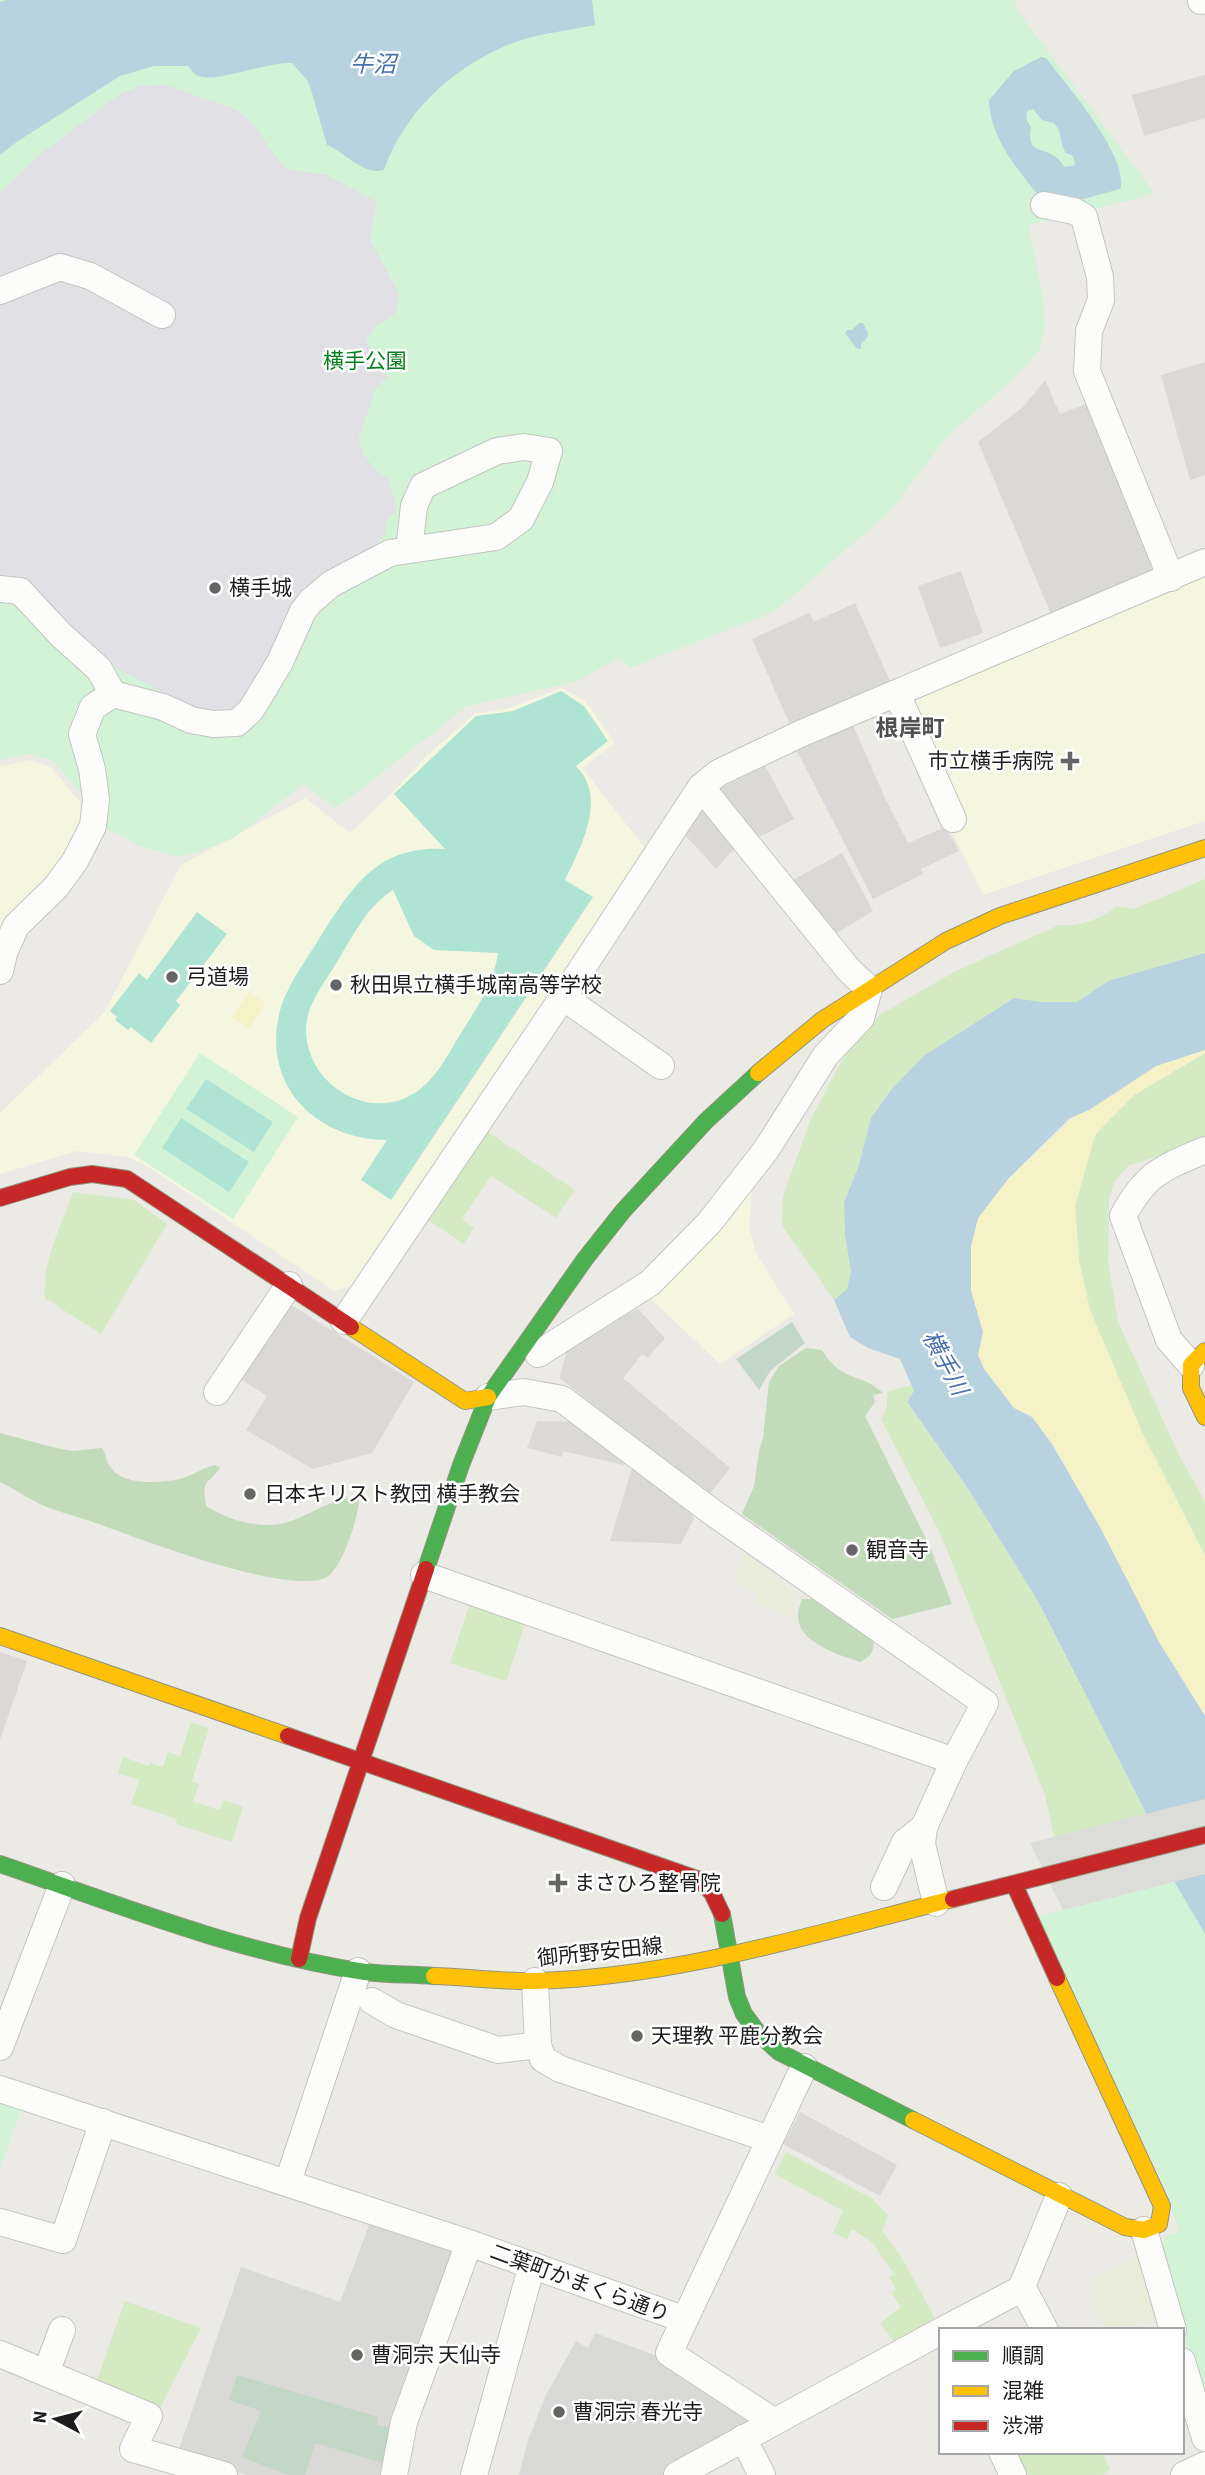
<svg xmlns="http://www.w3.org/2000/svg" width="1205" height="2475" font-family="'Source Sans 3','Noto Sans JP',sans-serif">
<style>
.residential{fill:#dad9d7}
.education{fill:#f4f6e0}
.religious{fill:#d9d9d7}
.farmland{fill:#e9ecd8}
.grass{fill:#d3eac3}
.forest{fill:#c2dbba}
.sand{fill:#f6f2c8}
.cemetery{fill:#c3d7c6}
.park{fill:#d2f3d6}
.pitch{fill:#afe4d4;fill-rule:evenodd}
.plaza{fill:#e1e0e4}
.water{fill:#b8d2df;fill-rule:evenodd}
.pier{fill:#dcdcd9}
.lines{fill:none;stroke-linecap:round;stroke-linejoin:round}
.street-casing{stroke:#c4c4c1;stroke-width:28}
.fast-casing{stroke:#91957d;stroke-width:18}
.slow-casing{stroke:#91957d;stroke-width:18}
.jam-casing{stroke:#91957d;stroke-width:18}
.street{stroke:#fcfcfb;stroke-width:26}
.fast{stroke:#4caf50;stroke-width:16}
.slow{stroke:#ffc107;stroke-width:16}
.jam{stroke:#c62828;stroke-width:16}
.poi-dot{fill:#656563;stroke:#fff;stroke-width:2.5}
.labels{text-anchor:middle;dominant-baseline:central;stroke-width:5;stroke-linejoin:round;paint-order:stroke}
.park-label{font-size:21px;fill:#097d21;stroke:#fff}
.poi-label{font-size:21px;fill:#1d1d1d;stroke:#fff;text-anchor:start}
.street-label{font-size:21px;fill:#1d1d1d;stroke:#fff}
.water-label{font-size:23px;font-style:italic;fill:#486fae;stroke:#fff}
.neighbourhood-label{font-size:23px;font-weight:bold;fill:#505050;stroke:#fff}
</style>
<rect width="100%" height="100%" fill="#ebeae5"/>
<!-- residential -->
<g class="residential">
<path d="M1205,75V118L1144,136L1132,95Z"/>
<path d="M1205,362V475L1190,480L1161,375Z"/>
<path d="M1045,380L1060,414L1093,401L1162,567L1051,614L978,442L1024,406Z"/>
<path d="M961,571L983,633L940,648L918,586Z"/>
<path d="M855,603L890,681L791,727L752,639L809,613L814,622Z"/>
<path d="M853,725L884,796L908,843L946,827L959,851L921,869L923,874L873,899L796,749Z"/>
<path d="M765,766L794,819L759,837L719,789Z"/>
<path d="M709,810L737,846L716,869L685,835L701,811Z"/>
<path d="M842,853L873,911L835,934L793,880Z"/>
<path d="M285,1301L414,1382L372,1453L313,1469L246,1430L267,1396L236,1376Z"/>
<path d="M638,1309L665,1338L648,1358L642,1354L623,1378L730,1468L708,1496L560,1378L568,1344Z"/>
<path d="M537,1421L580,1422L626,1460L624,1465L563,1451L562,1457L527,1448Z"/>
<path d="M632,1468L692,1515L694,1519L681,1544L610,1541Z"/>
<path d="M0,1652L27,1661L0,1740Z"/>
<path d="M800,2112L897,2165L880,2196L783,2144Z"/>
</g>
<!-- education -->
<g class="education">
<path d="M1205,577V821L983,895L949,826L906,702Z"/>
<path d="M562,688L585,700L615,743L582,768L646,849L351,1286L334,1291L144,1164L127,1157L77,1151L0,1174V1113L104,1013L181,865L305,798L350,833L397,788L426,756L475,714L512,707Z"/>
<path d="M30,760L51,767L80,802L81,820L76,835L51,875L12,910L0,930V766Z"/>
<path d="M752,1189L749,1227L756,1253L794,1314L720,1364L651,1299L731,1217Z"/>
</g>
<!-- religious -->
<g class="religious">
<path d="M371,2220L458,2249L388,2475H246L177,2455L241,2267L340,2302Z"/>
<path d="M595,2333L657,2356L754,2423L667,2475H519L527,2443L546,2395L576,2341L588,2348Z"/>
</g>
<!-- farmland -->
<g class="farmland">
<path d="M744,1548L797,1598L791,1616L753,1604L757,1591L734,1582Z"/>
<path d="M1138,2255L1158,2316L1117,2330H1104L1092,2279Z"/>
</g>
<!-- grass -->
<g class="grass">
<path d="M1205,879V953L1108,981L1077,1002H1041L1014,998L925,1055L891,1090L871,1118L859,1165L844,1202L845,1235L851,1271L847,1289L834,1300L782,1225L783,1196L810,1121L847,1051L880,1015L954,972L1059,925C1080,927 1101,919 1117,906L1134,909Z"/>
<path d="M1205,1053V1140L1128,1166L1115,1181L1109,1199L1108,1262L1118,1322L1181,1459L1205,1501V1556L1141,1430L1090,1310L1079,1261L1075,1206L1095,1135L1134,1095Z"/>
<path d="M486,1131L575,1190L556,1218L491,1176L462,1219L474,1228L464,1244L428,1220Z"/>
<path d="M73,1192L134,1200L167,1224L101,1334L45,1298C42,1262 61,1226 73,1192Z"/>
<path d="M911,1385L914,1391L907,1403L967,1487L1038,1601L1143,1807L1174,1881L1070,1909L1045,1795L941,1535L881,1419L887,1407V1392Z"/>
<path d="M470,1603L526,1621L506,1681L450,1663Z"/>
<path d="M191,1722L209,1728L192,1781L199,1784L193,1802L220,1810L224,1800L243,1807L232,1842L176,1824L177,1819L131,1804L139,1780L118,1773L123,1757L149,1766L150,1763L163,1767L168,1752L180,1756Z"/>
<path d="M786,2152L873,2199L888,2216L882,2230L903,2260L936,2320L896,2344L880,2323L901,2307L891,2293L896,2289L889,2277L894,2274L872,2242L852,2229L847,2239L833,2233L843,2211L775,2174Z"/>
<path d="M125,2301L201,2328L158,2412L95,2386Z"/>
<path d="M1011,2452H1102L1110,2469L1103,2475H1022Z"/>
</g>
<!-- forest -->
<g class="forest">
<path d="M806,1348L822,1350C842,1383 860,1372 883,1393L873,1395L875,1402L865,1416L930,1547L952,1604L892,1619L742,1514L754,1486L759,1451L763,1438L769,1382L779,1366Z"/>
<path d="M0,1433L60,1449L74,1451L102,1448C106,1454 106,1462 111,1468C124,1486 160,1483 180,1479C193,1476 203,1467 216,1465L220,1468C206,1487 202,1478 206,1506C230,1521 264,1531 291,1521C313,1513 335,1497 359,1497C360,1515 341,1572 325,1578C283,1595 138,1538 93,1522C76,1516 58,1512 42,1505C28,1498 14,1489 0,1482Z"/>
<path d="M802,1599H818L866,1633L874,1643C873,1653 870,1657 860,1662C840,1655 797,1643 798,1615C798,1611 800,1604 802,1599Z"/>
</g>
<!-- sand -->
<g class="sand">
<path d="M249,992L266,1004L249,1028L232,1017Z"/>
<path d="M1205,1050V1053L1134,1095L1095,1135L1075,1206L1079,1261L1090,1310L1141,1430L1205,1556V1716L1159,1642L1101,1529L1052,1444L1032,1417L1014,1408L984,1369L978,1355L983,1332L971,1291V1246L978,1218L1009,1178L1075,1116L1089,1110L1156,1066Z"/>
</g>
<!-- cemetery -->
<g class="cemetery">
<path d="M792,1322L805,1343L770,1371L759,1390L736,1359Z"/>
<path d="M237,2375L378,2417L377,2425L395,2428L387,2464L315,2443L305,2475H288L242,2457L261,2411L229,2400Z"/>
</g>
<!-- park -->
<g class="park">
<path d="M0,0H1015L1016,9L1155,194L1028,225L1043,297L1044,330L1040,349L1014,378L947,437L889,512L780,607L763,616L630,668L619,658L575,682L467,706L354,795L334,808L304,784L234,838L198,852L178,857L140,846L102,826L76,787L52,760L29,754L0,760Z"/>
<path d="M200,1053L298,1117L233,1219L134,1155Z"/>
<path d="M1174,1881L1205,1933V2408L1159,2247L1167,2236L1179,2232L1167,2192L1036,1917Z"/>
<path d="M0,2102L21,2109L0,2168Z"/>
</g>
<!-- pitch -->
<g class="pitch">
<path d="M561,691L584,706L608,741L576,766C579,770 584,775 586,780C601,810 578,853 565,880L593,897L391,1200L361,1180L387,1140C320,1140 265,1090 278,1020C283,990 304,964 319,939C352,888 376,845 445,849L394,794L476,716L513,711ZM393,890L414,936L434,950L498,953C493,986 480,1002 463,1030C450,1050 439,1075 419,1090C371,1126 304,1084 306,1027C307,1004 324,984 335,965C352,938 366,907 393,890Z"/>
<path d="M197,912L227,934L176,1001L180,1005L151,1043L131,1027L128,1030L115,1020L117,1017L110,1011L139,973L147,980Z"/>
<path d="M206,1079L273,1122L254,1152L186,1109Z"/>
<path d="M181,1118L249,1162L229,1192L162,1148Z"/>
</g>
<!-- plaza -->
<path class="plaza" d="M166,85L237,110L252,122L274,155L286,169L327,175L377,202L370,239L399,294L398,309L390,318L375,326L366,342L387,378L376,387L358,440L364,455L375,469L388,479L397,509L386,521L385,534L374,549L289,627L251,687L232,710L213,713L194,709L116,668L35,591L0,579V193L38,156L120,94L140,86Z"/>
<!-- water -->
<g class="water">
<path d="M7,0H592L595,25C566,31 532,34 505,46C450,70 404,113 384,170C362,176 346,152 327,145L311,90L307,80L292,63C269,61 211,85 196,75C193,73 191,69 188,66H154L120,76L18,141L0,155V2Z"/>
<path d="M1041,57L1046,58C1065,83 1131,159 1120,189L1076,201L1040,197C1017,169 990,138 989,100L1014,71ZM1033,109L1042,120L1054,123L1059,130L1063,148L1066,153L1073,156L1075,165L1065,167C1062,164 1060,161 1057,158C1043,146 1026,155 1031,127C1026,121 1025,118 1028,110Z"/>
<path d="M859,323H863L868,333L867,338L861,344V349L856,348L845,333L847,330H852Z"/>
<path d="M1205,953V1050L1156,1066L1089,1110L1070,1118L1009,1178L978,1218L971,1246V1291L983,1332L978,1355L984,1369L1014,1408L1032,1417L1052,1444L1101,1529L1159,1642L1205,1716V1934L1174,1881L1143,1807L1038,1601L967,1487L907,1402L914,1391L900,1359L868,1348L850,1337L834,1300L847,1289L851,1271L845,1235L844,1202L859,1165L871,1118L891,1090L925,1055L1014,998L1041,1002H1077L1108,981Z"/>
</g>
<!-- pier -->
<path class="pier" d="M1205,1799V1874L1063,1910L1030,1843Z"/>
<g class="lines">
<defs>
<g id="street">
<path d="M1201,1L1205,0"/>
<path d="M1044,205L1074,211L1084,217L1100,277L1101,300L1089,331L1087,371L1171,578"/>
<path d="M0,291L60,267L90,276L162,315"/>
<path d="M0,589L20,591L61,635L99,669L113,694L163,707L191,720L213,724L237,723L251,710L280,662L303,611L311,601L331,584L390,553L496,537L521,519L540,482L549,451L524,447L497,451L423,486L414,506L409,550"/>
<path d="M897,694L953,819"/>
<path d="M0,971L4,953L16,926L56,887L75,861L93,826L96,799L92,769L82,734L93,707L113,694"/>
<path d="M563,997L661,1066"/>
<path d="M344,1321L575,979L701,787L718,773L800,734L1205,562"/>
<path d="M538,1354L650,1283L709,1223L766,1150L826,1055L861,1018L869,989L848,969L701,787"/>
<path d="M1191,1365L1169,1340L1123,1216C1147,1172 1161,1169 1205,1150"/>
<path d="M217,1392L289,1285"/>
<path d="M488,1397L524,1392L562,1399L712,1512L985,1703L954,1761L924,1827L922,1844L936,1903"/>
<path d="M424,1575L954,1761"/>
<path d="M884,1887L905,1842L924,1827"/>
<path d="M535,1981L538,2045L543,2059L560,2069L769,2139"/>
<path d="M372,2001L396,2015L498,2050L538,2045"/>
<path d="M0,2047L62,1885"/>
<path d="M0,2089L469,2243L683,2319"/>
<path d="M288,2182L358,1971"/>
<path d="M0,2222L63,2240L103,2122"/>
<path d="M1144,2230L1173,2330"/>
<path d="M1021,2289L1026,2294L1045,2330"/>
<path d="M943,2330L1021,2289L1059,2196"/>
<path d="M0,2354L149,2416L133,2449L224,2475"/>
<path d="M1182,2361L1205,2438"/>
<path d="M46,2373L62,2330"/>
<path d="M773,2421L669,2353L804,2067"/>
<path d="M743,2438L762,2475"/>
<path d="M1002,2452L1013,2475"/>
<path d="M394,2475L404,2422L469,2243"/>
<path d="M474,2475L532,2265"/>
<path d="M677,2475L941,2331"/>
<path d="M1184,2475L1205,2465"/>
</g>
<g id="fast">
<path d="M426,1569L461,1465L488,1397L585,1259L623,1211L706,1121L758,1073"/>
<path d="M0,1864C119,1905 239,1953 365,1972C388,1975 412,1974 434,1976"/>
<path d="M722,1914L737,1997L744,2014L759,2034L779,2052L913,2120"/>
</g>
<g id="slow">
<path d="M758,1073L822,1020L946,941L1000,916L1205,848"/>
<path d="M351,1327L465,1401L488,1397"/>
<path d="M1205,1351L1191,1365V1388L1205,1417"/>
<path d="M0,1636L288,1736"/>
<path d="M434,1976C468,1977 502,1982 536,1981C676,1977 818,1933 953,1899"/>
<path d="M913,2120L1125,2227L1144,2230L1159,2224L1162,2206L1057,1978"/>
</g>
<g id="jam">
<path d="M0,1198L70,1177L92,1174L127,1179L351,1327"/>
<path d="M288,1736L700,1880L712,1893L722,1914"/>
<path d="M1014,1884L1057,1978"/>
<path d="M953,1899L1205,1835"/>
<path d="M299,1959L308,1918L426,1569"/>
</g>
</defs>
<!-- street casing -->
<use href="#street" class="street-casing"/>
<!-- fast casing -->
<use href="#fast" class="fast-casing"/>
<!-- slow casing -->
<use href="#slow" class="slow-casing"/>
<!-- jam casing -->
<use href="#jam" class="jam-casing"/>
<!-- street -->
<use href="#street" class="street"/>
<!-- fast -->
<use href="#fast" class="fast"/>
<!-- slow -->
<use href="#slow" class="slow"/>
<!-- jam -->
<use href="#jam" class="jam"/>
</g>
<!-- markers -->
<g class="poi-dot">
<circle cx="215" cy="588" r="7"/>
<path d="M1066.5 750.5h7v7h7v7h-7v7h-7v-7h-7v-7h7z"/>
<circle cx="172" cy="977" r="7"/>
<circle cx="336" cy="985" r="7"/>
<circle cx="250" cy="1494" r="7"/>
<circle cx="852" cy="1550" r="7"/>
<path d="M554.5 1872.5h7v7h7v7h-7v7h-7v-7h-7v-7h7z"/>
<circle cx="637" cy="2036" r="7"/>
<circle cx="357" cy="2355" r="7"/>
<circle cx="559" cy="2412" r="7"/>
</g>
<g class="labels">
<!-- park labels -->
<g class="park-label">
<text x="365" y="361">横手公園</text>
</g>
<!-- poi labels -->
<g class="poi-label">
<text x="229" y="588">横手城</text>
<text x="1054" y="761" text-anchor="end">市立横手病院</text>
<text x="186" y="977">弓道場</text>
<text x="350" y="985">秋田県立横手城南高等学校</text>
<text x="264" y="1494">日本キリスト教団 横手教会</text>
<text x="866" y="1550">観音寺</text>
<text x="574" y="1883">まさひろ整骨院</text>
<text x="651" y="2036">天理教 平鹿分教会</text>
<text x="371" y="2355">曹洞宗 天仙寺</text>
<text x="573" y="2412">曹洞宗 春光寺</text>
</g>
<!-- street labels -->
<g class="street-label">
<text transform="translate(600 1952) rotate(-6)">御所野安田線</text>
<text transform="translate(580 2283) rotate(20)">二葉町かまくら通り</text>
</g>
<!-- water labels -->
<g class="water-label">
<text x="373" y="64">牛沼</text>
<text transform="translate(945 1363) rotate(62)">横手川</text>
</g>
<!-- neighbourhood labels -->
<g class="neighbourhood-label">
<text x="910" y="728">根岸町</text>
</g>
</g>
<!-- legend -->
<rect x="939" y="2328" width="245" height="126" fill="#ffffff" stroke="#a5a5a5" stroke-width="2"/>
<rect x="953" y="2351" width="35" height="10" fill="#4caf50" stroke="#a5a5a5" stroke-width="2"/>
<text x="1002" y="2363" font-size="21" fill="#1d1d1d">順調</text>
<rect x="953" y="2386" width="35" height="10" fill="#ffc107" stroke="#a5a5a5" stroke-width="2"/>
<text x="1002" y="2398" font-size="21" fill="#1d1d1d">混雑</text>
<rect x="953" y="2421" width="35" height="10" fill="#c62828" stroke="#a5a5a5" stroke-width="2"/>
<text x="1002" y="2433" font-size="21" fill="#1d1d1d">渋滞</text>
<!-- north arrow -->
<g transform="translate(56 2419) rotate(277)" stroke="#ffffff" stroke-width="5" paint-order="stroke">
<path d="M0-5L12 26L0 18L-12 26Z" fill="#1d1d1d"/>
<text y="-10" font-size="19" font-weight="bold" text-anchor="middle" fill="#1d1d1d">N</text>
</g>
</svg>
